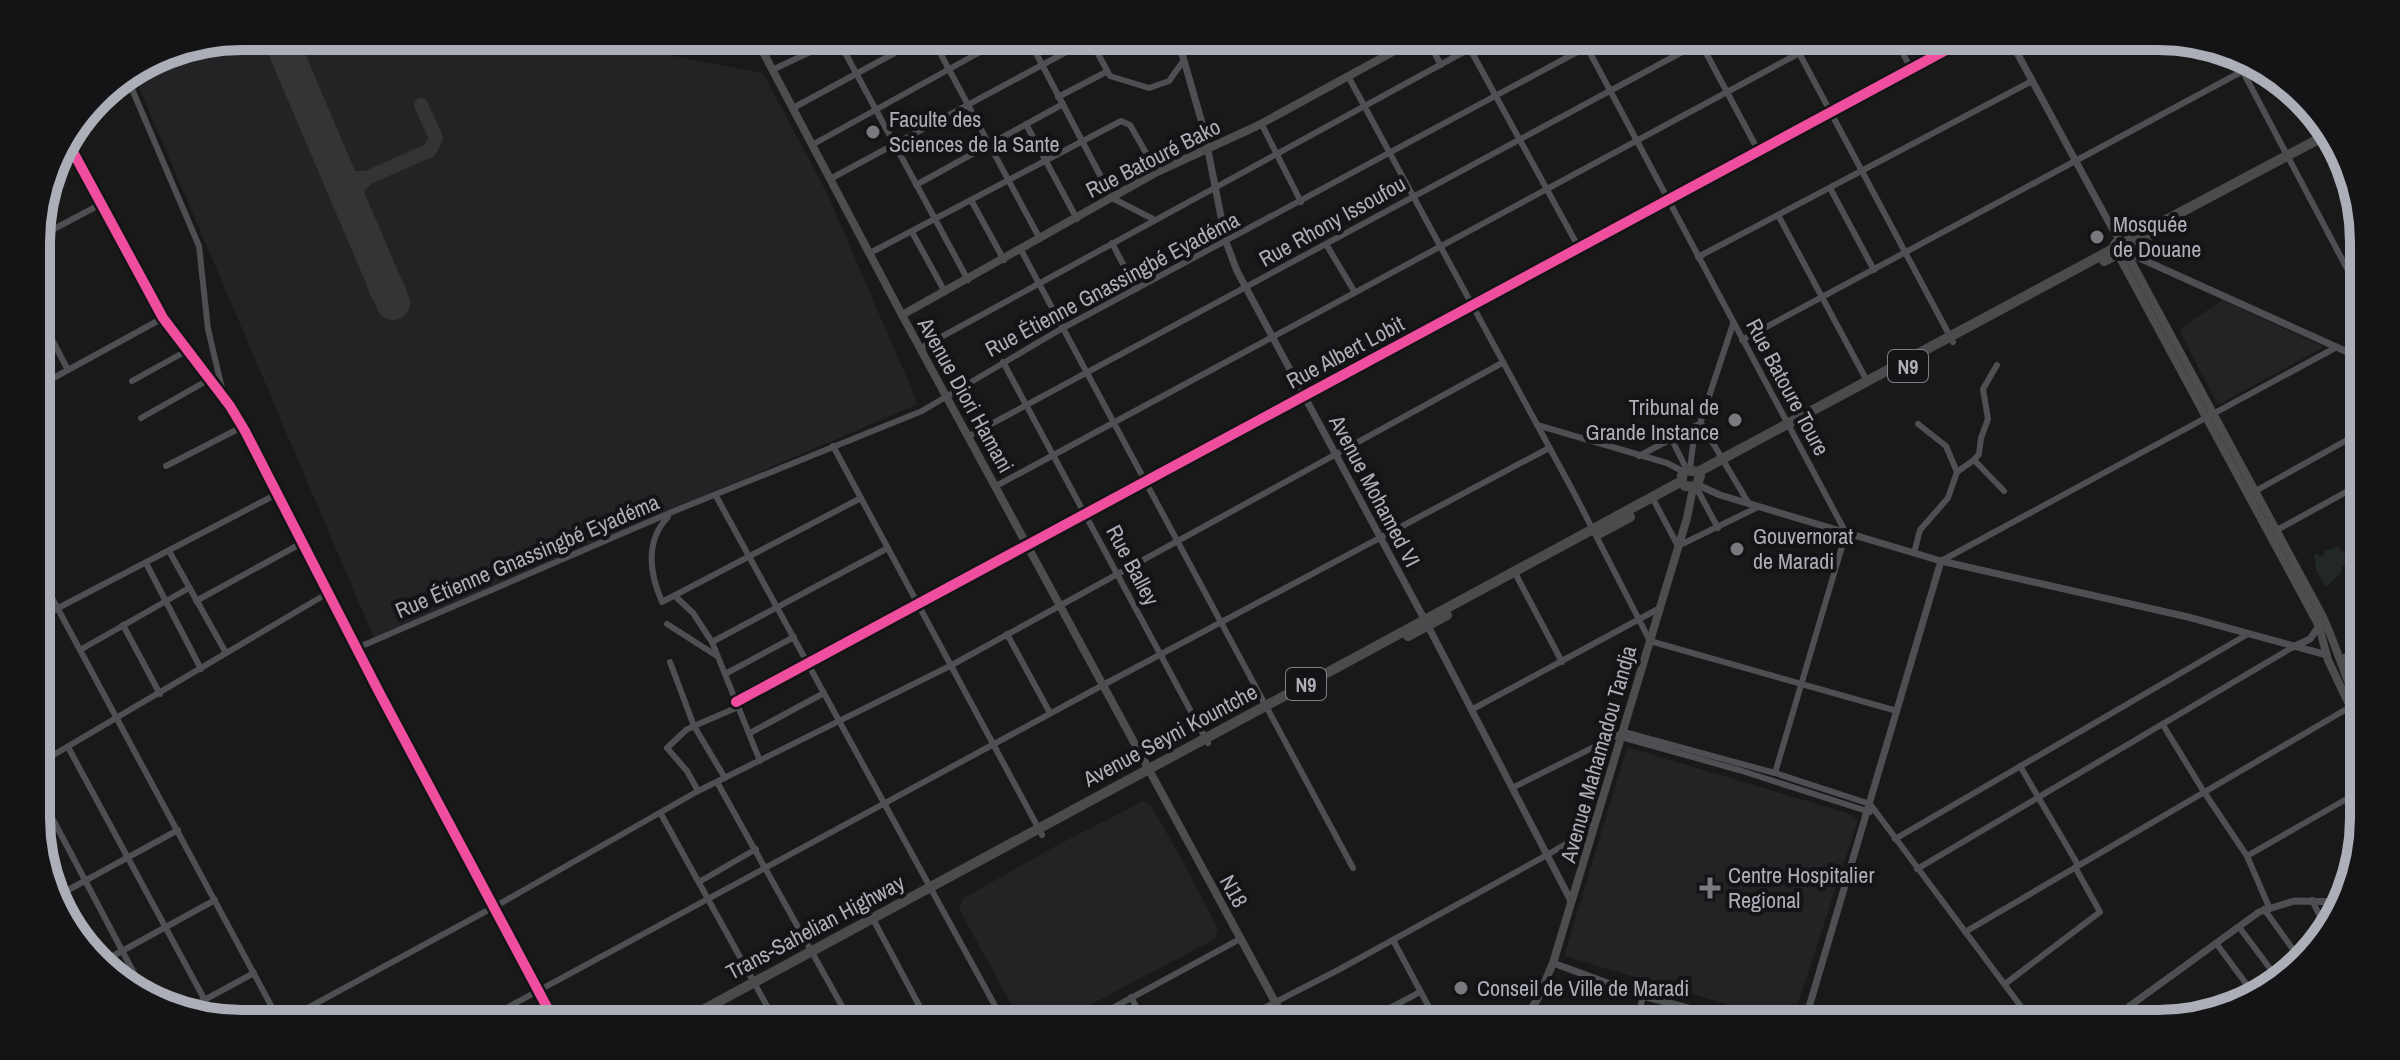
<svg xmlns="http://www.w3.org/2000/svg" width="2400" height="1060" font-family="'Archivo Narrow',sans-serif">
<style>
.built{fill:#232325}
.green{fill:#222823}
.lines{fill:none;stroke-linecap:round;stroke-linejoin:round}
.taxiway{stroke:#343436;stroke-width:14}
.runway{stroke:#343436;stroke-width:34}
.minor{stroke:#4e4f52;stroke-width:6}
.tertiary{stroke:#4e4f52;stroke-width:7}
.secondary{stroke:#4d4d4f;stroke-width:8}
.trunk{stroke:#4b4b4e;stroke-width:10}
.cycleway-casing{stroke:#141315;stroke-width:15}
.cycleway{stroke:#ef4d9e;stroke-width:10}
.poi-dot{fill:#797a80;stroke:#141315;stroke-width:3}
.labels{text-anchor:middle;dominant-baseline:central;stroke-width:8;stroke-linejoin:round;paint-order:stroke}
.shield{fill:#141315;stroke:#7e8087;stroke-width:2}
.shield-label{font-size:20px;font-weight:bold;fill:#acaeb8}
.poi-label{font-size:22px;fill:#acaeb8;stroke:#141315;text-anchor:start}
.street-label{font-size:22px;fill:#acaeb8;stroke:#141315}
.rim{fill:none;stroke:#acaeb8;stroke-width:10}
</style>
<rect width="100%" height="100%" fill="#191919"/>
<!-- built -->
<g class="built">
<path d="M242,36H653L644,38L648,51L763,73L827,193L918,404L374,638L132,71L164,52Z"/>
<path d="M2222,300L2324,347L2218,405L2179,330Z"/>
<path d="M1627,747L1850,814L1858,820L1793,1019L1787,1022L1564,956Z"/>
<path d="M1143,801L1150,804L1185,865L1218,929L1215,939L1054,1024H1022L959,909L962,899L1054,847Z"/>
</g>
<!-- green -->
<path class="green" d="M2338,547L2349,558L2347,564L2342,567L2341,573L2326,587L2316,570L2314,555L2317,554L2320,557L2324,555V551Z"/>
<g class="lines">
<!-- taxiway -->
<g class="taxiway">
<path d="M335,166L352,178H367L430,150L436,138L421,105"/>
<path d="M354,210L357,188L367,178"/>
<path d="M370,249C380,266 392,274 400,292C398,300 395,303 388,305C369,294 373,268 370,249Z"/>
</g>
<!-- runway -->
<path class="runway" d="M279,36L393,303"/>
<!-- minor -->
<g class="minor">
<path d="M836,36L968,280"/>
<path d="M931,36L1040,239"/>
<path d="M1027,36L1112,198L1155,220"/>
<path d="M1126,36L1131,47L1137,51L1177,38"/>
<path d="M1425,36L1441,65"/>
<path d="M1581,36L1846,533L1775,773"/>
<path d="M1697,36L1759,152"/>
<path d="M1790,36L1953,342"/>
<path d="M1894,36L1911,69"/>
<path d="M1090,39L1110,76L1149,88L1169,81L1184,60"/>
<path d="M1470,49L1579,248"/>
<path d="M2232,51L2362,297"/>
<path d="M772,70L838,39"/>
<path d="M126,75L199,246L208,329L224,397"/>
<path d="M1348,76L1573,491L1650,641L1897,711"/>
<path d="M1058,97L1106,72"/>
<path d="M793,108L926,36"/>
<path d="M1261,123L1301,202"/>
<path d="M1026,124L1077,219"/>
<path d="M66,139L163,318L230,406L245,431L379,692L556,1024"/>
<path d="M812,145L1009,36"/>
<path d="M830,179L1096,36"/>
<path d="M916,185L1063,104"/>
<path d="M1830,188L1874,270"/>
<path d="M971,200L1004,260"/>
<path d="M1778,215L1867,381"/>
<path d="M912,232L945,292"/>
<path d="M37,238L101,204"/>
<path d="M1112,243L1136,289"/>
<path d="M1326,244L1354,291"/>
<path d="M1021,250L1353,868"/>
<path d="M870,253L1121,121L1130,125L1157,172"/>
<path d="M1698,257L2032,81"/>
<path d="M37,311L68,370"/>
<path d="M1742,340L2254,65"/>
<path d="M921,348L1493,36"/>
<path d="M1003,362L1208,743"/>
<path d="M132,381L188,350"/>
<path d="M37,387L163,318"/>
<path d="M141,418L210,379"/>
<path d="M1537,425L1667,463L1684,472"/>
<path d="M969,436L1712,36"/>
<path d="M1672,440L1687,470"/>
<path d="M2347,440L2363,471"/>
<path d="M833,446L1042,835"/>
<path d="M1639,456L1701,423L1749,504"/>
<path d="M1974,460L1979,454L1981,438L1988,419L1983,389L1997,365"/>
<path d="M166,466L242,427"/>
<path d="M1690,469L1693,445L1733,324"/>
<path d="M1957,472L1974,460L2004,491"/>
<path d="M996,486L1831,36"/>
<path d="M1696,487L1718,528"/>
<path d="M2252,493L2363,431"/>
<path d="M716,496L1005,1024"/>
<path d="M1652,497L1678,546L1758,507"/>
<path d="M668,517C645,541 649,572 662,602L861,498"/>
<path d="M2277,530L2357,486L2363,480"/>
<path d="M169,551L226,653"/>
<path d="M1914,553L1920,530L1948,498L1957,472L1946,446L1918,424"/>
<path d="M1941,561L2335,348"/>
<path d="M146,563L201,669"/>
<path d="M37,570L281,1024"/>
<path d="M1514,571L1562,662"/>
<path d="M675,596L693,613L712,642L760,761"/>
<path d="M196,601L302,543"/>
<path d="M37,619L277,494"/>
<path d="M667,624L717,656"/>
<path d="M123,625L160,694"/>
<path d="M1007,634L1050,713"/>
<path d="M712,642L888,548"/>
<path d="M357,648L672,512L922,411L1061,329L1607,36"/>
<path d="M80,650L189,588"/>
<path d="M2340,658L2363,653"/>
<path d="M670,662L694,726L738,707"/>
<path d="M725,674L794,637"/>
<path d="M736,702L1972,36"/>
<path d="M1471,710L1658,609"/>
<path d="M2163,725L2204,792L2247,856L2269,907"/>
<path d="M750,733L824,693"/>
<path d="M1621,737L1739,770L1870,812"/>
<path d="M68,747L215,1019"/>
<path d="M38,764L328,593"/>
<path d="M2020,766L2078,865"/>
<path d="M717,782L852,1024"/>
<path d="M1512,788L1624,732L1775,773L1870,804L2034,1024"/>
<path d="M38,791L145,994"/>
<path d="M698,791L687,771L667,748L686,730L694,726L725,778"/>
<path d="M661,814L777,1024"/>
<path d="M1895,839L2248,634"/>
<path d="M2247,856L2364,789"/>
<path d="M1917,869L2293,647"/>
<path d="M699,882L756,849"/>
<path d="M59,895L178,830"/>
<path d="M2312,900L2325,927"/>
<path d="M2264,909L2300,959"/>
<path d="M873,919L929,1024"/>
<path d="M2239,927L2281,983"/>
<path d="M1965,932L2350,707"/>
<path d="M1393,940L1438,1024"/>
<path d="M2216,943L2253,993"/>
<path d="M102,962L215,900"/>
<path d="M2005,984L2100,912L2075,867"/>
<path d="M1131,997L1145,1024"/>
<path d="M182,1012L254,973"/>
<path d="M698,1018L701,1024"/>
<path d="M278,1024L503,902L698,791L950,666L1502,363"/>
<path d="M477,1024L1103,685L1549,448"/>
<path d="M1083,1024L1240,939"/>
<path d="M1233,1024L1340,969L1547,855L1576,838L1596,821"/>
<path d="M1360,1024L1420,992"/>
<path d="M1636,1024L1643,996"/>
</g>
<!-- tertiary -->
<g class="tertiary">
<path d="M1177,36L1204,130L1226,242L1237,271L1428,626L1571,901"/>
<path d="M2008,36L2113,230L2121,242"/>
<path d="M2126,252L2363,359"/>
<path d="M1698,485L1720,495L1941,561L2188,617L2327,655"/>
<path d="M2293,647L2310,639L2319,626"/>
<path d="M2340,658L2364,666"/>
<path d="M1553,963L1643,996L1748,1024"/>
<path d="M1804,1024L1941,561"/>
<path d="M2105,1024L2259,912L2294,901L2345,902"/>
</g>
<!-- secondary -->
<g class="secondary">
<path d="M758,36L762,50L902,315L1287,1024"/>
<path d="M2126,252L2322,615C2338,649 2346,683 2364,718"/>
<path d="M2119,256L2319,626L2328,660L2364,736"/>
<path d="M902,315L1157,172L1257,126L1422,36"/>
<path d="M1522,1024L1538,998L1553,963L1687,518L1693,488"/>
</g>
<!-- trunk -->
<g class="trunk">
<path d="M2104,261L2116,255H2123L2127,249L2151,235"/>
<path d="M1698,472L2113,249L2116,243H2123L2328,134"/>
<path d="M1682,481V475L1687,470L1698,472"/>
<path d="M1685,486L1696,487L1700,476"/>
<path d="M1598,534L1630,517"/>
<path d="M1408,636L1447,615"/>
<path d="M677,1024L1682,481"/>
</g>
<defs>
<g id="cycleway">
<path d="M66,139L163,318L230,406L245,431L379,692L556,1024"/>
<path d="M736,702L1972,36"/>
</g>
</defs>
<!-- cycleway casing -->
<use href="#cycleway" class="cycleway-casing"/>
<!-- cycleway -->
<use href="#cycleway" class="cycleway"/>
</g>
<!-- markers -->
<g class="poi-dot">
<circle cx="873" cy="132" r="8"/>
<circle cx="2097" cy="237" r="8"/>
<circle cx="1735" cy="420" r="8"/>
<circle cx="1737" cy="549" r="8"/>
<path d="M1706 876h8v8h8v8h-8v8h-8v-8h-8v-8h8z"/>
<circle cx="1461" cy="988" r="8"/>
</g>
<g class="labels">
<!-- shield labels -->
<g class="shield">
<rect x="1888" y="350" width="40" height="32" rx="6"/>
<rect x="1286" y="668" width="40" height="32" rx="6"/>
</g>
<g class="shield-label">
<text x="1908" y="366">N9</text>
<text x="1306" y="684">N9</text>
</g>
<!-- poi labels -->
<g class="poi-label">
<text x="889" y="119">Faculte des<tspan x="889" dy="25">Sciences de la Sante</tspan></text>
<text x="2113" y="224">Mosquée<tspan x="2113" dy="25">de Douane</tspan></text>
<text x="1719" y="407" text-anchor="end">Tribunal de<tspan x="1719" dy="25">Grande Instance</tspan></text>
<text x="1753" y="536">Gouvernorat<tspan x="1753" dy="25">de Maradi</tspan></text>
<text x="1728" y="875">Centre Hospitalier<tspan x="1728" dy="25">Regional</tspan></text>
<text x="1477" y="988">Conseil de Ville de Maradi</text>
</g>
<!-- street labels -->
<g class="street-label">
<text transform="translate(1153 158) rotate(-27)">Rue Batouré Bako</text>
<text transform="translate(1332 221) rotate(-29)">Rue Rhony Issoufou</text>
<text transform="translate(1112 284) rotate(-28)">Rue Étienne Gnassingbé Eyadéma</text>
<text transform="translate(1345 352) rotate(-28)">Rue Albert Lobit</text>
<text transform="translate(1788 387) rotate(62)">Rue Batoure Toure</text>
<text transform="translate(966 395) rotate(61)">Avenue Diori Hamani</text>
<text transform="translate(1375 491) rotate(62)">Avenue Mohamed VI</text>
<text transform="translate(527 556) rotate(-23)">Rue Étienne Gnassingbé Eyadéma</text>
<text transform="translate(1133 565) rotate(62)">Rue Balley</text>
<text transform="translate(1170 735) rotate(-28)">Avenue Seyni Kountche</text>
<text transform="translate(1598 754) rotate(-74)">Avenue Mahamadou Tandja</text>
<text transform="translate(1234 891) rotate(61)">N18</text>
<text transform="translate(815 927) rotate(-28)">Trans-Sahelian Highway</text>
</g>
</g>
<!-- crop -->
<path d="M0 0H2400V1060H0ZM242 50H2158A192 192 0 0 1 2350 242V818A192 192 0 0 1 2158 1010H242A192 192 0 0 1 50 818V242A192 192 0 0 1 242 50Z" fill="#141315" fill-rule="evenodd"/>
<path class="rim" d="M242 50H2158A192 192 0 0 1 2350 242V818A192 192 0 0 1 2158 1010H242A192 192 0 0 1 50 818V242A192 192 0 0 1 242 50Z"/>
</svg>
